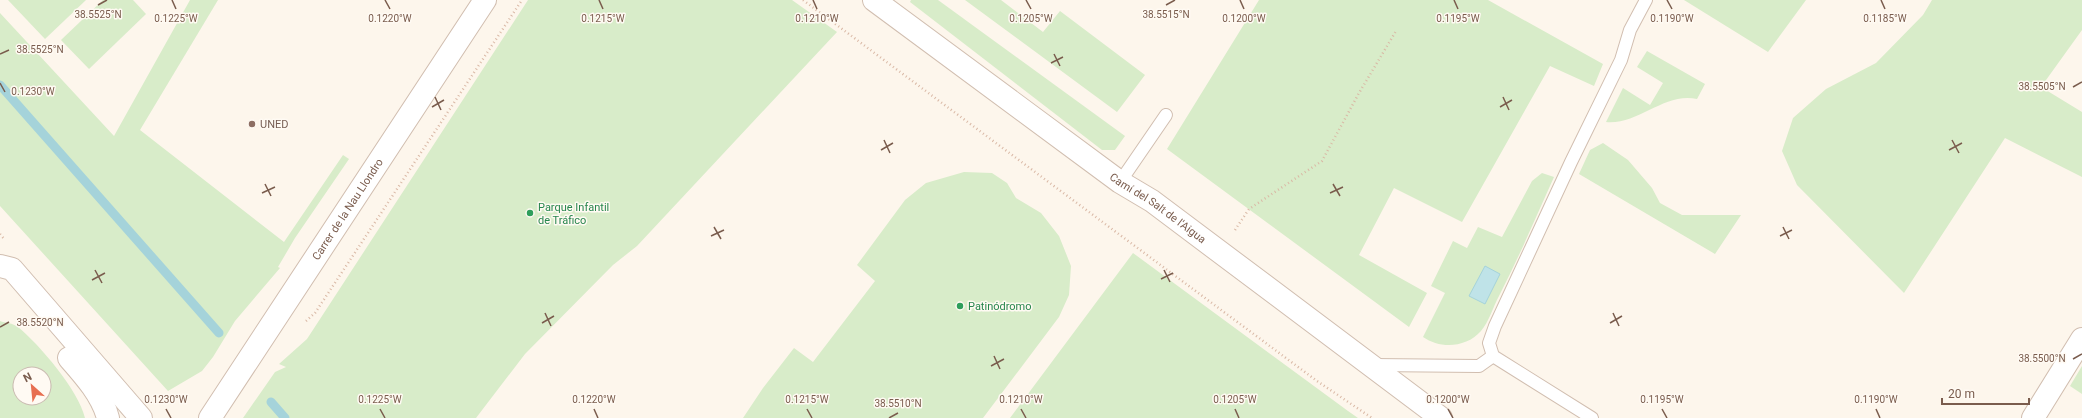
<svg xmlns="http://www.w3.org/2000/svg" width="2082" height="418" font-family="Roboto,sans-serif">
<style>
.green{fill:#d8ecc9;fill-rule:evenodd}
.water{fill:#bfe3e8;stroke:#a5d3da}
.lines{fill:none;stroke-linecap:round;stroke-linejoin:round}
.stream{stroke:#a5d3da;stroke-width:9}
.service-casing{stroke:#d1beb0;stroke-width:14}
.minor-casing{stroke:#d1beb0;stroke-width:24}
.path{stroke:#d9b8a5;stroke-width:2.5;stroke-dasharray:1 3;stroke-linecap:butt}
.service{stroke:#fff;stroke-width:12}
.minor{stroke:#fff;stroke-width:22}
.ticks{fill:none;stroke:#7a5c4d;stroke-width:1.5}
.education-dot{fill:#8d6e63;stroke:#fffaf3;stroke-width:1.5}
.leisure-dot{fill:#2e9e5b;stroke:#fffaf3;stroke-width:1.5}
.labels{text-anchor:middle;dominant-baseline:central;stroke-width:3;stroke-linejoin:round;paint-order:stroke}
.education-label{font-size:11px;fill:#785e54;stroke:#fffaf3;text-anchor:start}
.leisure-label{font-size:11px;fill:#27864d;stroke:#fffaf3;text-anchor:start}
.street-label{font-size:11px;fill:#7a5c4d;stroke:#fffaf3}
.ticks-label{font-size:10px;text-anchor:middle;fill:#7a5c4d;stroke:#fffaf3;stroke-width:3;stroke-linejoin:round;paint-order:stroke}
</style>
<rect width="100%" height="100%" fill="#fdf6ec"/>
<!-- green -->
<g class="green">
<path d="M8,0H86L45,39Z"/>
<path d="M103,0H133L146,14L89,69L61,40Z"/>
<path d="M190,0H218L140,130L284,242L343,155L349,159L295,238L278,267L280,268L235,321L213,357L202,371L168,391L0,206V13L114,136Z"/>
<path d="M528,0H792L837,32L637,246L613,265L525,354L476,418H243L275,372L286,367L279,364L307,339Z"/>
<path d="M911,0H938L1125,136L1115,150H1102L910,2Z"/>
<path d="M965,0H1001L1043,32L1060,11L1145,75L1117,112Z"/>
<path d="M1259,0H1488L1603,64L1594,86L1550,66L1462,222L1394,188L1359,255L1427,293L1409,327L1167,149Z"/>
<path d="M1684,0H1806L1768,52Z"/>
<path d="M1932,0H2082V30L2041,87L2082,112V177L2005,138L1904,293L1797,185L1782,151L1793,118L1826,89L1876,63L1923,15Z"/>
<path d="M1647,51L1705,84L1697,99C1664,92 1639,125 1606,122L1623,88L1650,105L1663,83L1637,67Z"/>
<path d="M1603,143L1628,160L1652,188L1660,203L1682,215H1741L1715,254L1579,174L1590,150Z"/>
<path d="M964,172L992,173L1007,183L1016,198L1041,213L1059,236L1071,266L1069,295L1059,317L983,418H743L763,388L794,348L813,362L875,281L857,265L905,200L926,183Z"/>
<path d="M1542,173L1554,177C1536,217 1519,257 1499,296C1493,307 1489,322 1481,331C1466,348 1440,349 1423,337L1445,293L1431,286L1453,241L1467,248L1478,227L1502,237L1532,181Z"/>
<path d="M1133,253L1348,411L1358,418H1010Z"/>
<path d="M0,321C5,323 13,323 18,327C39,344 79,391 85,418H0ZM20,374H44V398H20Z"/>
<path d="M2082,366V394L2070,386Z"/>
</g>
<!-- water -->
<path class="water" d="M1485,266L1500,274L1485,304L1469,296Z"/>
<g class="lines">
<!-- stream -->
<g class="stream">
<path d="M0,85L219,333"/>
<path d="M271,402L285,418"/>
</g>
<defs>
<g id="service">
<path d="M1120,182L1166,115"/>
<path d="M1372,365L1479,366L1493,356"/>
<path d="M1592,418L1493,356L1489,343L1495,326L1571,162L1621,60L1630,30L1646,0"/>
</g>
<g id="minor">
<path id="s1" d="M874,0L1120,182L1152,201L1441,418"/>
<path d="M0,266L12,269L141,418"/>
<path d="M69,358C84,375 102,395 108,418"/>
<path id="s2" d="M210,418L485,0"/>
<path d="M2033,418L2082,339"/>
</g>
</defs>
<!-- service casing -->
<use href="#service" class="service-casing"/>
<!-- minor casing -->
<use href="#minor" class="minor-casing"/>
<!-- path -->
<g class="path">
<path d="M803,0L1317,381L1372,418"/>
<path d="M1235,230L1249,209L1322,161L1359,93L1396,31"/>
<path d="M0,234L5,240"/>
<path d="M306,321L315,313L522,0"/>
</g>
<!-- service -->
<use href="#service" class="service"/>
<!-- minor -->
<use href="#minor" class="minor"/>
</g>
<!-- ticks -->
<path class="ticks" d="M172,0L176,9M385,0L390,9M599,0L603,9M813,0L817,9M1026,0L1031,9M1240,0L1244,9M1454,0L1458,9M1667,0L1672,9M1881,0L1885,9M98,5L107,0M1166,5L1175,0M0,54L9,50M1054,54L1060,66M1051,63L1063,57M0,83L5,92M2073,87L2082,82M435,97L441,110M1503,97L1509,110M432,107L444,100M1500,107L1512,100M884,140L890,153M1952,140L1959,153M881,150L893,143M1949,150L1962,143M265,184L271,196M1333,184L1340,196M262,193L275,187M1330,193L1343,187M714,227L721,239M1783,227L1789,239M711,236L724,230M1780,236L1792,230M95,270L102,283M1164,270L1170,282M1161,279L1173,273M92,280L105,273M545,313L551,326M1613,313L1619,326M542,323L554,316M1610,323L1622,316M0,327L9,322M994,356L1000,369M2073,359L2082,354M991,366L1004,359M166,409L171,418M380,409L385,418M594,409L598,418M807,409L812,418M1021,409L1026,418M1235,409L1239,418M1448,409L1453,418M1662,409L1667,418M1876,409L1880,418M889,418L898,413"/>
<!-- markers -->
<circle class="education-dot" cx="252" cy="124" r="4"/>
<g class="leisure-dot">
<circle cx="530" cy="213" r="4"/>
<circle cx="960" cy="306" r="4"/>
</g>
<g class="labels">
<!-- education labels -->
<g class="education-label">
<text x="260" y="124">UNED</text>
</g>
<!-- leisure labels -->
<g class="leisure-label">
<text x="538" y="207">Parque Infantil<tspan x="538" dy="13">de Tráfico</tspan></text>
<text x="968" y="306">Patinódromo</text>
</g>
<!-- street labels -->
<g class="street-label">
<text stroke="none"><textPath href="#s1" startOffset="352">Camí del Salt de l'Aigua</textPath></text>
<text stroke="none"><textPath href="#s2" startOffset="250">Carrer de la Nau Llondro</textPath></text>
</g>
</g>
<g class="ticks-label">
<text x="98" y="18">38.5525°N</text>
<text x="1166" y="18">38.5515°N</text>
<text x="176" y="22">0.1225°W</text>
<text x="390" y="22">0.1220°W</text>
<text x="603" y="22">0.1215°W</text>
<text x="817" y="22">0.1210°W</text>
<text x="1031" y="22">0.1205°W</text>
<text x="1244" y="22">0.1200°W</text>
<text x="1458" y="22">0.1195°W</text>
<text x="1672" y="22">0.1190°W</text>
<text x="1885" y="22">0.1185°W</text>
<text x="40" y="53">38.5525°N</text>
<text x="2042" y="90">38.5505°N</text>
<text x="33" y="95">0.1230°W</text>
<text x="40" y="326">38.5520°N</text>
<text x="2042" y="362">38.5500°N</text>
<text x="166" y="403">0.1230°W</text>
<text x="380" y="403">0.1225°W</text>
<text x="594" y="403">0.1220°W</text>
<text x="807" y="403">0.1215°W</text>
<text x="1021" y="403">0.1210°W</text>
<text x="1235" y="403">0.1205°W</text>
<text x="1448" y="403">0.1200°W</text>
<text x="1662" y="403">0.1195°W</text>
<text x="1876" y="403">0.1190°W</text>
<text x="898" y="407">38.5510°N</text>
</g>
<!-- north arrow -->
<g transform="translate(32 386) rotate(333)"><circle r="19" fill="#fffaf3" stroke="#cabbb1"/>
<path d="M0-3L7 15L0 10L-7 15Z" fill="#e76f51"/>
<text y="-6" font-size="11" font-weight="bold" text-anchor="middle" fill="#7a5c4d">N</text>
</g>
<!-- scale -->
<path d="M1942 398v6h87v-6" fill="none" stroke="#7a5c4d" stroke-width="2"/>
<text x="1948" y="398" font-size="12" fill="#7a5c4d" stroke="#fffaf3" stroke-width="3" paint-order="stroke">20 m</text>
</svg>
